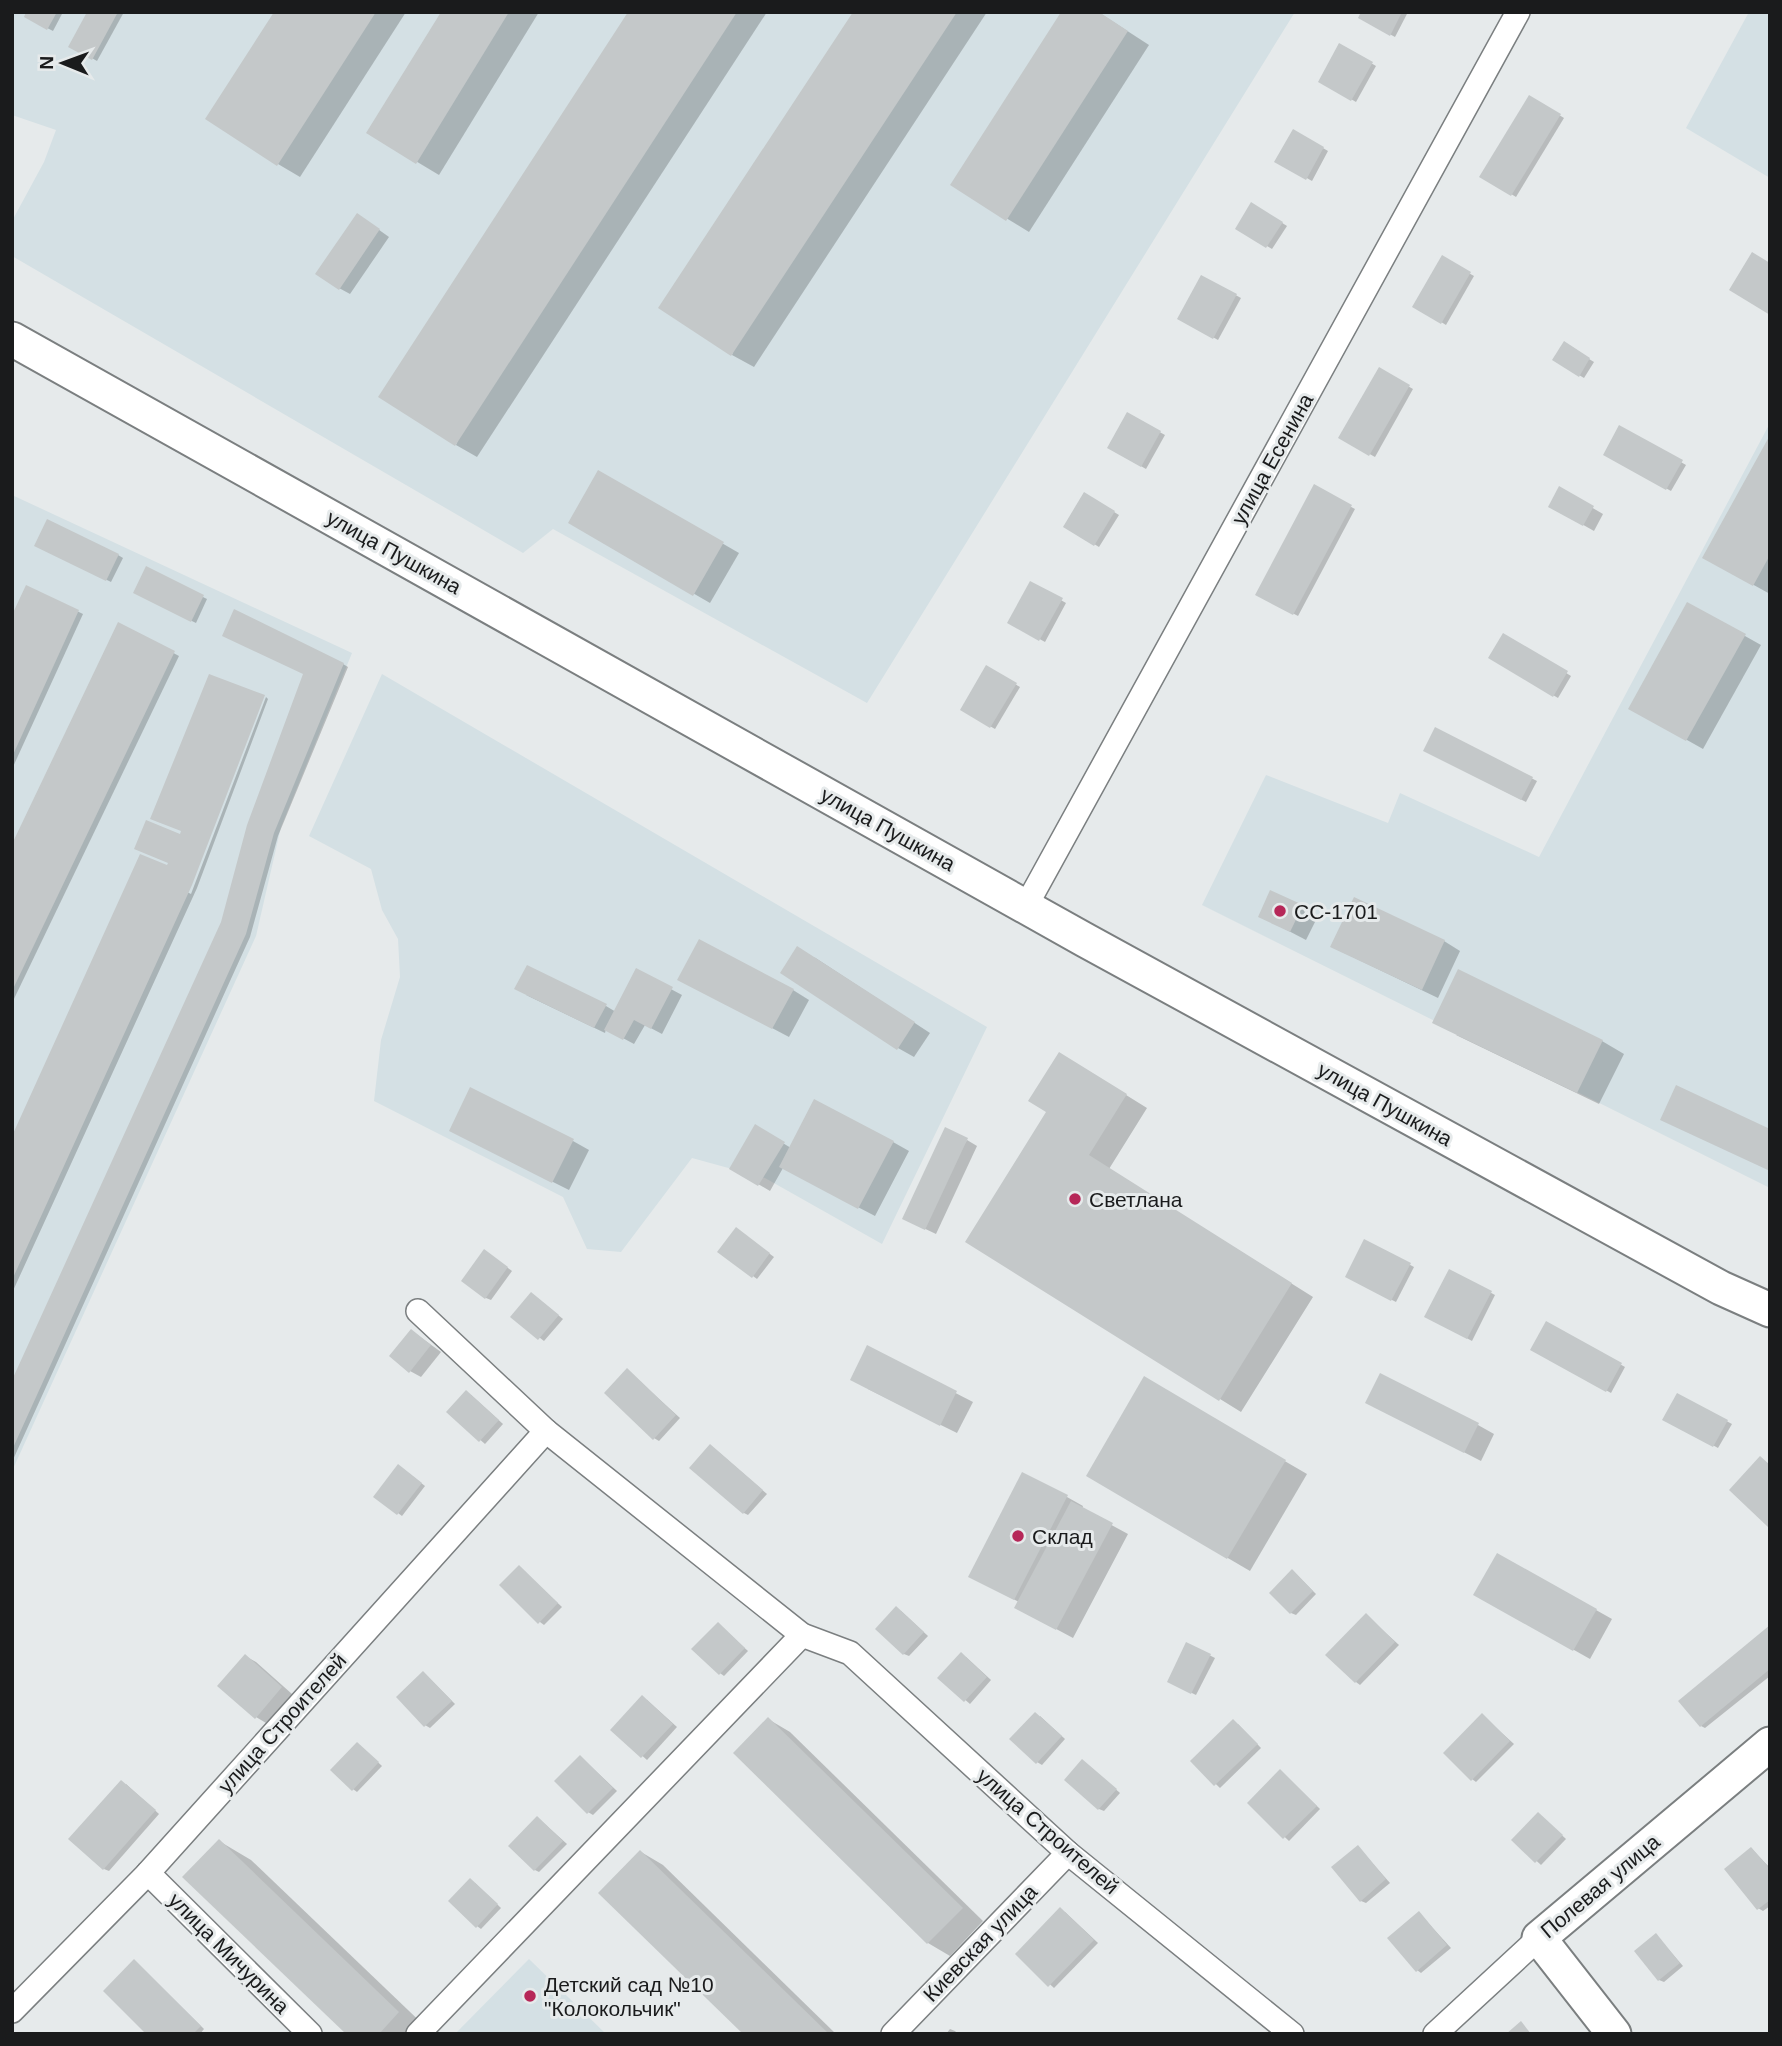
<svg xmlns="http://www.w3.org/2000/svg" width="1782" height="2046" font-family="Arial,sans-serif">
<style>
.built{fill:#d4e0e4}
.shadow{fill:#0003}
.building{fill:#c4c8c9}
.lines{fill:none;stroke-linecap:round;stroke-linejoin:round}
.street-casing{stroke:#7b7f80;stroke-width:26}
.secondary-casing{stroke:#7b7f80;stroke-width:37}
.street{stroke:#fff;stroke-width:23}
.secondary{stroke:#fff;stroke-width:33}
.poi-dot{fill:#b62758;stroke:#e6eaeb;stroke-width:2.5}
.labels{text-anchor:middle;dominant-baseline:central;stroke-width:6;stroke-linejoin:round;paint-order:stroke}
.street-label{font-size:21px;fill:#1a1b1c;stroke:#e6eaeb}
.poi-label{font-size:21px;fill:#1a1b1c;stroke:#e6eaeb;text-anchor:start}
</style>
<rect width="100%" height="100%" fill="#e6eaeb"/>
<!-- built -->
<g class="built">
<path d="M12,12H1295L867,703L553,529L523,553L12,256V221L44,162L56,130L12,115Z"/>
<path d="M1749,12H1770V178L1686,128Z"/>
<path d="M1770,423V1188L1202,905L1266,775L1388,823L1400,793L1539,857Z"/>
<path d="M12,495L352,653L281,827L256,936L12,1471Z"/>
<path d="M382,674L987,1027L882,1244L765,1178L692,1158L621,1252L587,1249L563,1197L374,1101L381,1040L400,977L398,939L382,910L371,869L309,836Z"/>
<path d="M529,1959L606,2034H455Z"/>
</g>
<!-- shadow -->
<g class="shadow">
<path d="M28,12H63L53,31L26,17Z"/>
<path d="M89,12H124L97,61L71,46Z"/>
<path d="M276,12H406L300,177L278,164Z"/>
<path d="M443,12H539L439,175L369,133Z"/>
<path d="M630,12H767L477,457L456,445Z"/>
<path d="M855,12H987L754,367L732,355Z"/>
<path d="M1098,12L1149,45L1029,232L952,185Z"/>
<path d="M1363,12H1408L1395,37L1360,18Z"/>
<path d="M1340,45L1376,66L1356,102L1320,81Z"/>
<path d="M1530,97L1564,118L1516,197L1482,176Z"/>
<path d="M1294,131L1328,151L1312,181L1277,161Z"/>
<path d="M1252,204L1287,226L1272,249L1237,228Z"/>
<path d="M368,222L389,237L350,294L339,288Z"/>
<path d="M1442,258L1474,276L1446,325L1415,306Z"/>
<path d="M1202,277L1241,298L1218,340L1179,318Z"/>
<path d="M1564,344L1594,362L1584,378L1554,360Z"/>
<path d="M1380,370L1413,389L1375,457L1341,438Z"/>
<path d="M1127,414L1165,435L1146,469L1109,448Z"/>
<path d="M1620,427L1686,465L1671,491L1605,454Z"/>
<path d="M1770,439V594L1705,558Z"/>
<path d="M599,472L739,553L710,603L570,522Z"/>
<path d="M1314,487L1355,509L1298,616L1257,594Z"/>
<path d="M1560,489L1603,514L1594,531L1550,506Z"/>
<path d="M1084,494L1119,515L1099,547L1065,526Z"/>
<path d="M40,547L118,555L123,558L111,582Z"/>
<path d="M146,569L207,599L196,623L139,595Z"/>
<path d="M1031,583L1066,603L1045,642L1009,622Z"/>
<path d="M27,587L83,614L12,769V620Z"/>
<path d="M1688,604L1761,645L1703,749L1630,708Z"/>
<path d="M119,624L179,656L12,1003V849Z"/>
<path d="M1504,635L1571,676L1558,698L1491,658Z"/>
<path d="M343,664L348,667L278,836L250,937L12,1462V1385Z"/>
<path d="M987,668L1020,687L995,729L962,710Z"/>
<path d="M210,676L187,892L191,894L266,697L268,699L197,888L12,1293V1140L168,867L181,836Z"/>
<path d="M1436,730L1537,781L1526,802L1425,751Z"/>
<path d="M1302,906L1318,916L1306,940L1260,916Z"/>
<path d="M1444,941L1460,951L1438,998L1332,947Z"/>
<path d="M814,957L930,1033L914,1057L898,1048Z"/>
<path d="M637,971L682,995L662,1034L645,1025L634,1044L606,1029L605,1033L526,995L606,1006L616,1012Z"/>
<path d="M696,988L793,990L809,1000L789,1037Z"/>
<path d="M1456,1035L1602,1041L1624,1054L1599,1104Z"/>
<path d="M1081,1067L1147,1108L1109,1169L1313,1297L1241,1412L967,1242Z"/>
<path d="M756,1127L791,1148L893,1142L909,1151L875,1216L783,1168L770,1191L731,1168Z"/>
<path d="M467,1139L573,1141L589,1150L569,1190Z"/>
<path d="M967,1140L977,1146L936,1234L915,1224Z"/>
<path d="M741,1232L774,1257L757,1279L753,1276Z"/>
<path d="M1365,1241L1414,1267L1396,1302L1347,1277Z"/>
<path d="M489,1254L512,1271L491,1300L486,1298Z"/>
<path d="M1450,1271L1495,1295L1472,1341L1426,1316Z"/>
<path d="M536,1297L563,1319L544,1341L513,1317Z"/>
<path d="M1547,1323L1625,1367L1611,1393L1533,1349Z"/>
<path d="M412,1331L441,1352L421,1377L410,1371Z"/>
<path d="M868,1348L973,1402L957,1433L868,1389Z"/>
<path d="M627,1370L680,1418L659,1441L654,1438Z"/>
<path d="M1144,1379L1307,1474L1250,1571L1088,1476Z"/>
<path d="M471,1395L503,1424L485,1444L448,1412Z"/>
<path d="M1678,1395L1732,1424L1718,1448L1665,1419Z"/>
<path d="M1384,1411L1478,1425L1494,1434L1481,1461Z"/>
<path d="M715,1449L767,1494L748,1515L744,1513Z"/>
<path d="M403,1469L425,1486L402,1516L398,1513Z"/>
<path d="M1023,1474L1067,1497L1083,1506L1082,1509L1128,1534L1073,1638L1032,1616L1019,1602L986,1585Z"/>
<path d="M1498,1555L1612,1619L1590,1659L1475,1594Z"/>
<path d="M519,1567L562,1607L544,1625L540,1622Z"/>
<path d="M1296,1574L1316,1594L1296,1615L1291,1613Z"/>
<path d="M901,1611L928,1636L909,1656L904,1654Z"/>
<path d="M1366,1615L1399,1645L1360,1685L1356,1682Z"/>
<path d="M718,1624L748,1651L724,1676L720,1673Z"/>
<path d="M1770,1627V1676L1705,1728L1701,1726Z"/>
<path d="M1187,1644L1215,1658L1196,1695L1169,1682Z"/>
<path d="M245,1656L256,1662L292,1694L266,1723L256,1717Z"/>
<path d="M966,1657L991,1680L970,1704L940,1678Z"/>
<path d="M424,1673L455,1704L430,1728L425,1725Z"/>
<path d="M647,1700L677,1727L647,1760L613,1730Z"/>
<path d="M1040,1716L1065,1739L1042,1765L1037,1762Z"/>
<path d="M1483,1716L1514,1744L1476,1782L1472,1779Z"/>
<path d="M768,1719L790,1732L983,1921L950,1956L928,1943L735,1753Z"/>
<path d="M1238,1724L1261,1748L1220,1788L1192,1761Z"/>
<path d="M358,1744L382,1766L357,1792L353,1789Z"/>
<path d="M581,1757L617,1791L593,1815L588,1812Z"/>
<path d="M1087,1764L1120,1793L1104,1811L1099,1809Z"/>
<path d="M1281,1771L1320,1809L1289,1841L1249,1803Z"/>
<path d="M126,1784L159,1814L109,1871L104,1869Z"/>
<path d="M1539,1814L1566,1839L1541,1865L1514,1840Z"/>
<path d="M538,1818L567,1844L539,1872L535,1870Z"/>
<path d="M219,1841L251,1860L431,2032L428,2034H348Z"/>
<path d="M1358,1847L1390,1883L1366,1903L1361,1901Z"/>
<path d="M1752,1849L1770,1868V1906L1763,1911L1758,1908Z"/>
<path d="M641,1852L663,1865L836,2034H745Z"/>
<path d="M475,1883L501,1908L481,1929L477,1926Z"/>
<path d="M1065,1912L1098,1943L1054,1988L1017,1954Z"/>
<path d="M1419,1913L1451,1948L1421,1973L1417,1970Z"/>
<path d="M1656,1935L1683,1966L1664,1982L1659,1980Z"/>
<path d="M135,1961L204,2029L200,2034H149Z"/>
<path d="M950,2029L955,2031L958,2034H946Z"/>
</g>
<!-- building -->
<g class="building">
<path d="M26,12H57L47,30L24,17Z"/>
<path d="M87,12H118L92,60L68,47Z"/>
<path d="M274,12H376L277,166L205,119Z"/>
<path d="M441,12H509L416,164L366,133Z"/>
<path d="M628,12H737L455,446L378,397Z"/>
<path d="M853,12H957L731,356L658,308Z"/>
<path d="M1061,12H1099L1128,31L1006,221L950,185Z"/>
<path d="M1361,12H1402L1390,36L1358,18Z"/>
<path d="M1339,43L1373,62L1351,101L1318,82Z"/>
<path d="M1529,95L1561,114L1511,196L1479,177Z"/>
<path d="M1293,129L1324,147L1306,180L1274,162Z"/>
<path d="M1251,202L1283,222L1266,248L1235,229Z"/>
<path d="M357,213L380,229L339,290L315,274Z"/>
<path d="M1752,252L1770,263V315L1729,290Z"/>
<path d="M1442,255L1471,272L1441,324L1412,307Z"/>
<path d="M1201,275L1237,294L1213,339L1177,319Z"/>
<path d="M1564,341L1590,358L1579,377L1552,360Z"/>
<path d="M1379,367L1410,385L1369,456L1338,438Z"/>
<path d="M1127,412L1161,431L1141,467L1107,448Z"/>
<path d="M1619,425L1683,460L1666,490L1603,455Z"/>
<path d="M1770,435V555L1753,586L1702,558Z"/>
<path d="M598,470L724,542L693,596L568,523Z"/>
<path d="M1314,484L1352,505L1293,615L1255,595Z"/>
<path d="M1559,486L1594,506L1583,526L1548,507Z"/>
<path d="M1084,492L1115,511L1094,546L1063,527Z"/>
<path d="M47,519L119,554L106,581L34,546Z"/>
<path d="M146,566L204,595L191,622L133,593Z"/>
<path d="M1030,581L1063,598L1039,641L1007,623Z"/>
<path d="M26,585L79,610L12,757V615Z"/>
<path d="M1687,602L1746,634L1686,741L1628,709Z"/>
<path d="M234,609L344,663L274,833L246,934L12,1450V1380L221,922L247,825L303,674L222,636Z"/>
<path d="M118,622L175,651L12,991V844Z"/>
<path d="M1503,633L1568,671L1553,697L1488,658Z"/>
<path d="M986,665L1017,683L990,728L960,710Z"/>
<path d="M209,674L265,695L192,885L12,1280V1136L140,854L167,865L168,863L134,849L146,820L180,834L181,831L150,819Z"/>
<path d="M1435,727L1533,777L1521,800L1423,751Z"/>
<path d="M1270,890L1303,905L1290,932L1258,917Z"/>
<path d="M1354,897L1445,940L1422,990L1330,947Z"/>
<path d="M699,939L794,989L772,1029L677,980Z"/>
<path d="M797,946L915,1022L897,1050L780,973Z"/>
<path d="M527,965L607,1004L594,1028L514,989Z"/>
<path d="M636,968L673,987L651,1029L634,1020L623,1040L604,1030Z"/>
<path d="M1458,969L1603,1040L1577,1093L1432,1023Z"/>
<path d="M1059,1052L1127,1094L1089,1155L1292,1283L1219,1401L965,1242L1046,1112L1028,1101Z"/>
<path d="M1676,1085L1770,1129V1171L1660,1120Z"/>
<path d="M470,1087L574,1139L552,1183L449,1131Z"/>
<path d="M814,1099L894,1141L858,1209L779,1167Z"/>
<path d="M755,1124L785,1142L758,1186L729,1169Z"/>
<path d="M945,1127L968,1138L925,1230L902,1219Z"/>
<path d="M736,1227L770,1253L752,1278L717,1252Z"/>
<path d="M1364,1239L1411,1263L1391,1301L1345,1277Z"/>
<path d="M484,1249L508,1267L485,1299L461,1281Z"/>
<path d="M1449,1269L1492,1291L1467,1339L1424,1317Z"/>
<path d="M531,1292L559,1315L538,1340L510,1317Z"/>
<path d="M1546,1321L1622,1363L1606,1392L1530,1350Z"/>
<path d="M411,1329L431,1345L409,1373L389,1356Z"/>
<path d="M867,1345L957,1391L940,1426L850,1380Z"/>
<path d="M627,1368L676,1415L653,1440L604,1393Z"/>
<path d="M1380,1373L1479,1423L1464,1453L1365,1403Z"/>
<path d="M1144,1376L1286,1460L1227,1559L1086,1476Z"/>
<path d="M466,1390L499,1420L479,1442L446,1412Z"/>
<path d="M1677,1393L1728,1420L1713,1447L1662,1420Z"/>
<path d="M710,1444L763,1490L743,1514L689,1468Z"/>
<path d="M1760,1456L1770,1465V1525L1768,1527L1729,1490Z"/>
<path d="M398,1464L422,1483L397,1515L373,1497Z"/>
<path d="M1022,1472L1068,1495L1014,1600L968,1577Z"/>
<path d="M1071,1501L1113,1523L1056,1630L1014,1608Z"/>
<path d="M1497,1553L1597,1609L1573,1651L1473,1595Z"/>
<path d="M519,1565L558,1603L538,1624L499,1585Z"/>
<path d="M1292,1569L1313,1591L1290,1614L1269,1593Z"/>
<path d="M896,1606L924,1632L903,1655L875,1629Z"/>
<path d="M1366,1613L1395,1642L1355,1683L1325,1655Z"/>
<path d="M718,1622L745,1648L719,1675L691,1649Z"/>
<path d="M1770,1625V1669L1700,1727L1678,1701Z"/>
<path d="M1186,1642L1211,1654L1191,1694L1167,1682Z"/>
<path d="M961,1652L987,1677L964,1702L937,1678Z"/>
<path d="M245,1654L282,1687L255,1719L217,1686Z"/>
<path d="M423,1671L452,1701L424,1727L396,1697Z"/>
<path d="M642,1695L673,1724L641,1758L610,1730Z"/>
<path d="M1035,1712L1062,1736L1036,1764L1009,1739Z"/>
<path d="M1482,1713L1510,1741L1471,1781L1443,1753Z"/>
<path d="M768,1717L963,1908L927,1944L733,1753Z"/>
<path d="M1233,1719L1258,1744L1214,1786L1190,1761Z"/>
<path d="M357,1742L379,1762L352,1791L330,1770Z"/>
<path d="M580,1755L613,1788L587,1814L554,1781Z"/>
<path d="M1082,1759L1117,1789L1098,1810L1064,1780Z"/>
<path d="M1280,1769L1317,1806L1283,1839L1247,1803Z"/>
<path d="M121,1780L156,1810L103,1870L68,1839Z"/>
<path d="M1538,1812L1563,1835L1535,1863L1511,1840Z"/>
<path d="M537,1816L563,1841L534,1871L508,1846Z"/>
<path d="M219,1839L399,2012L379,2034H346L182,1877Z"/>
<path d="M1358,1845L1386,1879L1360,1902L1331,1867Z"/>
<path d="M1751,1847L1770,1869V1900L1757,1910L1724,1869Z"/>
<path d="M640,1850L829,2034H743L598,1893Z"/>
<path d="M470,1878L498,1904L476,1928L448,1901Z"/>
<path d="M1060,1907L1094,1940L1048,1987L1015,1954Z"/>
<path d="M1419,1911L1447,1945L1416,1972L1387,1938Z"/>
<path d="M1656,1933L1680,1963L1658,1981L1634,1951Z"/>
<path d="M134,1959L201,2026L193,2034H146L103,1991Z"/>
<path d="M1521,2021L1531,2034H1506Z"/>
</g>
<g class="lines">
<defs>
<g id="street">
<path d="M1026,906L1518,12"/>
<path d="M546,1431L802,1635L850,1653L1068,1853L1292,2034"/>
<path d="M148,1873L310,2034"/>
<path d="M12,2011L148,1873L546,1431L418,1311"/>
<path d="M418,2034L802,1635"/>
<path d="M893,2034L1068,1853"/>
<path d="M1435,2034L1539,1938"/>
</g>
<g id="secondary">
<path d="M12,339L1085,940L1721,1288L1770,1310"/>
<path d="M1614,2034L1539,1938L1770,1744"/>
</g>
</defs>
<!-- street casing -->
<use href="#street" class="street-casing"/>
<!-- secondary casing -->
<use href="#secondary" class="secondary-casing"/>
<!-- street -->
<use href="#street" class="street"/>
<!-- secondary -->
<use href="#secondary" class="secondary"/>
</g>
<!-- markers -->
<g class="poi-dot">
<circle cx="1280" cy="911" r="7"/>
<circle cx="1075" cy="1199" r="7"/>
<circle cx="1018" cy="1536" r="7"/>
<circle cx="530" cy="1996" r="7"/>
</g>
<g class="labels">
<!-- street labels -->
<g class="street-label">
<text transform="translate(1272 459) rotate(-61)">улица Есенина</text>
<text transform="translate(394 552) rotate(29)">улица Пушкина</text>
<text transform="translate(888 829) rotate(29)">улица Пушкина</text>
<text transform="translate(1385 1104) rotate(29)">улица Пушкина</text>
<text transform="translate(282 1723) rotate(-48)">улица Строителей</text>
<text transform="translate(1048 1831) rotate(41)">улица Строителей</text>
<text transform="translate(1600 1886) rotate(-40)">Полевая улица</text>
<text transform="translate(980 1943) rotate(-46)">Киевская улица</text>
<text transform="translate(229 1953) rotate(45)">улица Мичурина</text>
</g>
<!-- poi labels -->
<g class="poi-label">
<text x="1294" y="911">СС-1701</text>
<text x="1089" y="1199">Светлана</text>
<text x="1032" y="1536">Склад</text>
<text x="544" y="1984">Детский сад №10<tspan x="544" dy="24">"Колокольчик"</tspan></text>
</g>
</g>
<!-- border -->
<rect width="1782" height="2046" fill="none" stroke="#1a1b1c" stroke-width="28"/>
<!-- north arrow -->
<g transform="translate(63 63) rotate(271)" stroke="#e6eaeb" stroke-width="5" paint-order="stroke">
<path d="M0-5L12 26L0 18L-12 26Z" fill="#1a1b1c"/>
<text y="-10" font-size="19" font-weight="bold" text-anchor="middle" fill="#1a1b1c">N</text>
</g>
</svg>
